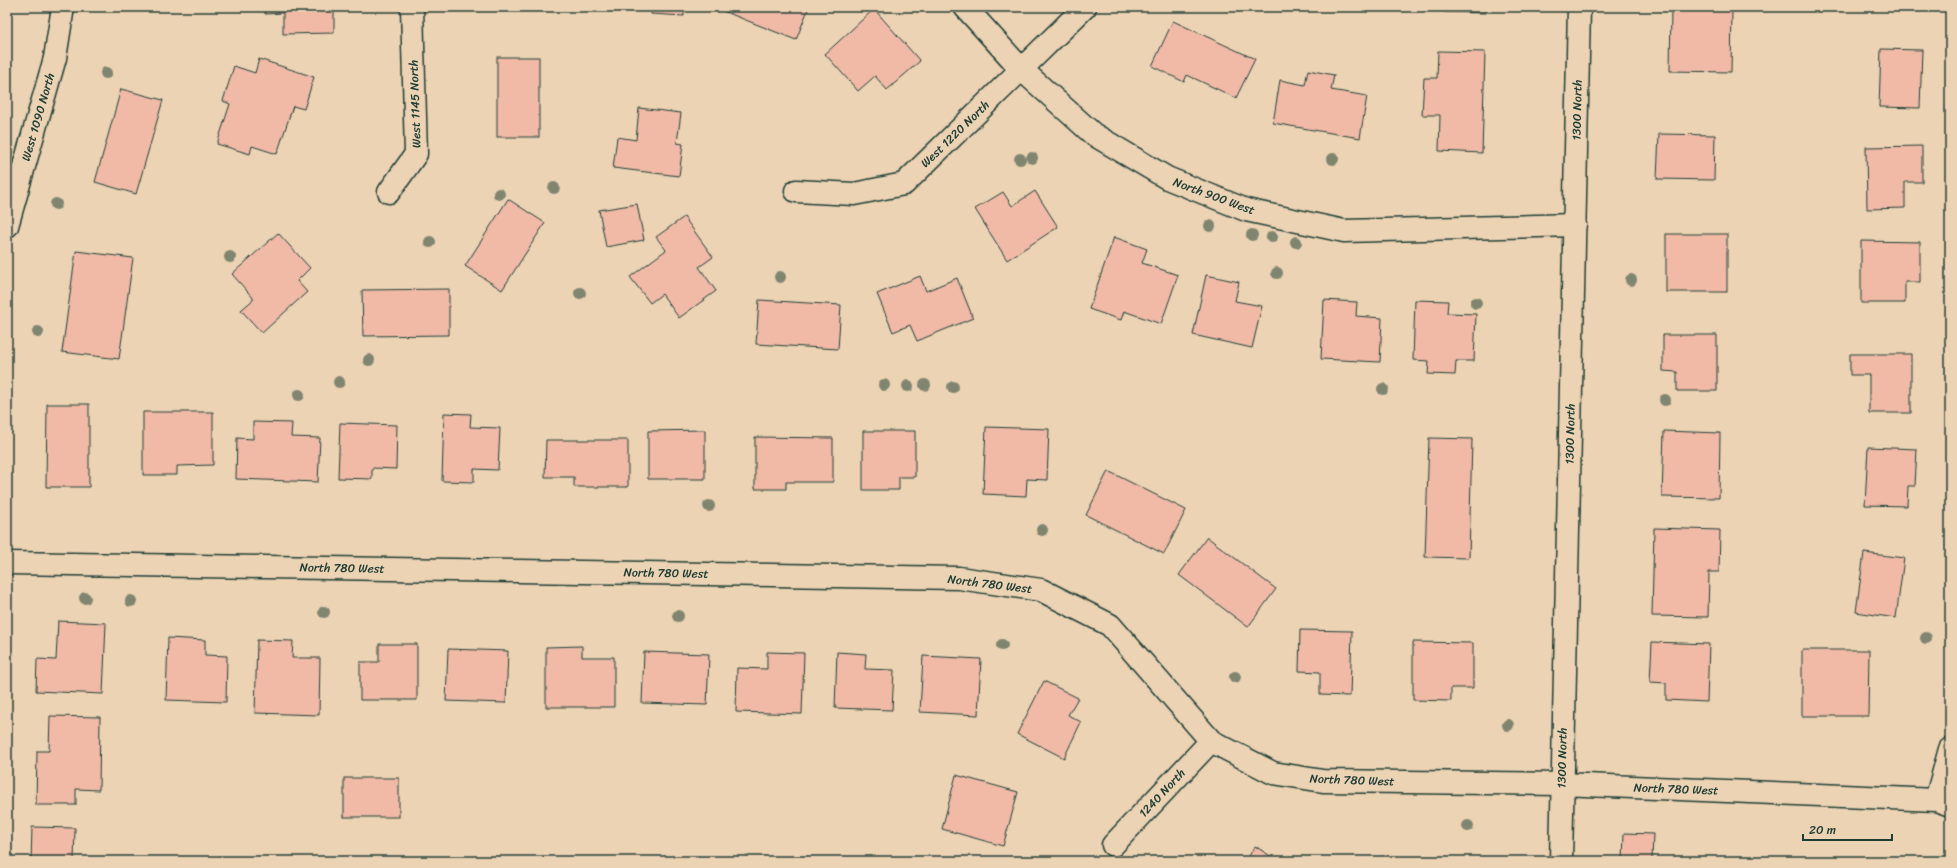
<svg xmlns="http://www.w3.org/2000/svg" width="1957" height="868" font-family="Sriracha,sans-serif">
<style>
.building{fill:#f0baa7;stroke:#1f3d34}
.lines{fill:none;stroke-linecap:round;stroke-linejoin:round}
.street-casing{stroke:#1f3d34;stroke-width:25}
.secondary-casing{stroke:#1f3d34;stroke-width:25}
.street{stroke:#ecd3b4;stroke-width:22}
.secondary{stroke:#ecd3b4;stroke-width:22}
.tree{fill:#808570}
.labels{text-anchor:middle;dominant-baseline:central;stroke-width:3.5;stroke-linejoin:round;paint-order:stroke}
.street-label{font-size:12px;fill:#1f3d34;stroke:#ecd3b4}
</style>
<rect width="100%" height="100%" fill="#ecd3b4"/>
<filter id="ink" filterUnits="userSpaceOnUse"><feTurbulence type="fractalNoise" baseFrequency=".025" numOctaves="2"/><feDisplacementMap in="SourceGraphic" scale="8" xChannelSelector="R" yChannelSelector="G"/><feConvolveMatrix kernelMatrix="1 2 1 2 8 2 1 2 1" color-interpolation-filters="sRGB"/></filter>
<g filter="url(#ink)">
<!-- building -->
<g class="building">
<path d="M265,7H334V33L283,34V13L265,14Z"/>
<path d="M652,7H684V16L651,14Z"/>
<path d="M713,7H809L796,40Z"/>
<path d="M1444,7H1485V13L1444,12Z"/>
<path d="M874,9L920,61L887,90L875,76L858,91L825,54Z"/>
<path d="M1671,9L1732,10L1731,72L1670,71Z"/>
<path d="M1173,21L1255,59L1236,98L1187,75L1184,82L1152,66Z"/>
<path d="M1881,49L1922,50L1920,108L1879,107Z"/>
<path d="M1438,51L1485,52L1482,153L1439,151L1440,115H1422L1424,78H1437Z"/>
<rect x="497" y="57" width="42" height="80"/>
<path d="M259,59L314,77L304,109L293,106L277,154L252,146L250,154L217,144L230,104L223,101L234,66L255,73Z"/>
<path d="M1308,70L1334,75L1331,90L1367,96L1360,138L1273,123L1280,80L1305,85Z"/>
<path d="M121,89L163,100L136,194L95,182Z"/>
<path d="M639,108L681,113L677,143L683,144L679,176L613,168L617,137L636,140Z"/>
<path d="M1659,134L1715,135L1714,180L1657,179Z"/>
<path d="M1922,146V182H1905V208L1867,209L1866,147Z"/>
<path d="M1035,191L1058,227L1007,260L975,209L1003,192L1012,206Z"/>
<path d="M508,199L545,223L502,290L465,266Z"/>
<path d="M637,204L644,240L606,247L599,210Z"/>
<path d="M684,217L713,257L699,267L716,291L679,318L662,294L650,303L630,277L666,250L656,237Z"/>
<path d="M278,233L310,268L297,281L307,292L262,333L241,310L254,299L232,274Z"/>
<rect x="1666" y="234" width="61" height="58"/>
<path d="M1114,237L1147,249L1142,263L1178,275L1161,324L1124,311L1121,320L1089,309Z"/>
<path d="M1861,241L1920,242V282H1905V303H1861Z"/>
<path d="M76,251L133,258L119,359L62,352Z"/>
<path d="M1206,275L1239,282L1235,301L1262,306L1252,348L1193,335Z"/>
<path d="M920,276L926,291L957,278L973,318L917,341L910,325L893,332L877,294Z"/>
<path d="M449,289V335L363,336L362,290Z"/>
<path d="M759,300L841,305L838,349L756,344Z"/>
<path d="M1324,300L1357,302L1356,316L1382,318L1380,362L1321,359Z"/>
<path d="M1415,300L1448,301L1447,313L1476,314L1474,361H1456L1455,375L1428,374L1429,361L1413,360Z"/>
<path d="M1663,335H1717V391H1677V372L1663,371Z"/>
<path d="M1850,354H1911V413H1869V375H1850Z"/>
<path d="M47,404H89V487H46Z"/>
<path d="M143,412H213V465L177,466V475H143Z"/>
<path d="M444,413L471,414L470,427L500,428L498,470L474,469V482L442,481Z"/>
<path d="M253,422L292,423L291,437L320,438L318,482L236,479L237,438L253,439Z"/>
<path d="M340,423L397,425L396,469L372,468V479L338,478Z"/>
<path d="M986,427L1049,429L1047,480L1027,479L1026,496L983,494Z"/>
<path d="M705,430V479H648V431Z"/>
<path d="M863,431H915V477H899V490H863Z"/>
<path d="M1664,431L1720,433L1719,498L1662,497Z"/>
<path d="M755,437L833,438V482H786V489H755Z"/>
<path d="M1429,438L1472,439L1469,558L1425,557Z"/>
<path d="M546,440H628V487H574V477H545Z"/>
<path d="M1868,447L1917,449L1915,486H1908L1907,506L1865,505Z"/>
<path d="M1108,471L1186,510L1164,554L1086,515Z"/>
<path d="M1654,528L1720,530L1719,572H1709L1708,617L1652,616Z"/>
<path d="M1207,537L1276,589L1248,627L1179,575Z"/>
<path d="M1864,553L1904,558L1896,618L1856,612Z"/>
<path d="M58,621L106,623L103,694L36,691L37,659L56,660Z"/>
<path d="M1300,630L1352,631L1350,696L1320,695V672L1299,671Z"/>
<path d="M168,638L205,640V655L227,656L226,702L166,700Z"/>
<path d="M257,640L293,641L292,658H320L319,715L255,713Z"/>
<path d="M1413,642L1473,643V688H1451V701L1413,700Z"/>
<path d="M1652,642L1709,644L1707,702L1666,700V683L1650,682Z"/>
<path d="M379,644H417V700H360V662H379Z"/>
<path d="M582,646V657H614V707H546V647Z"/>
<path d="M448,649L508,651L506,703L446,701Z"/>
<path d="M1802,650H1869L1868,716H1802Z"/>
<path d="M644,652L709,654L707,705L642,703Z"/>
<path d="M767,652L804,653L802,714L736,712L737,668L767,669Z"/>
<path d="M837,652L866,654L865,669L894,670L892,710L835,708Z"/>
<path d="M923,656L981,659L978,715L920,712Z"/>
<path d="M1044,681L1078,698L1068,715L1081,722L1064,758L1017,734Z"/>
<path d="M50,716L100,717L99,790L76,789V805H36L37,751H49Z"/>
<path d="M956,775L1018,792L1003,846L942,829Z"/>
<rect x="344" y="778" width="55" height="39"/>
<path d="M32,827L75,828L74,861H31Z"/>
<path d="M1624,833L1653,834L1652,861H1623Z"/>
<path d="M1255,846L1278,861H1246Z"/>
<path d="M1381,857L1419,859V861H1381Z"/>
</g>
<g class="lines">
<defs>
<g id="street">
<path d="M965,7L1021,69L1093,134L1167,178L1246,210L1344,231L1575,225"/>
<path d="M796,191L854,194L904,184L1085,7"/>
<path d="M389,192L416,154L412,7"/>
<path d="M7,226L55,58L63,7"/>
<path d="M7,563L959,578L1041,590L1110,625L1211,741L1273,773L1323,781L1562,784L1936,800L1950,805"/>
<path d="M1936,800L1950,749"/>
<path d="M1113,845L1211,741"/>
</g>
<path id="secondary" d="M1561,861L1579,7"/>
</defs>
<!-- street casing -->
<use href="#street" class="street-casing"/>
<!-- secondary casing -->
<use href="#secondary" class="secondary-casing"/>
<!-- street -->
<use href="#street" class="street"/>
<!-- secondary -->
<use href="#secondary" class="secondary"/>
</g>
<!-- trees -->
<g class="tree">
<circle cx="106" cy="73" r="6"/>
<circle cx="1032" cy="158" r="6"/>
<circle cx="1020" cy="159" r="6"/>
<circle cx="1333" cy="159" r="6"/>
<circle cx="554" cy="188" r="6"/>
<circle cx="499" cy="194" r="6"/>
<circle cx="56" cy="204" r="6"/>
<circle cx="1210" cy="226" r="6"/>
<circle cx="1252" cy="235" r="6"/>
<circle cx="1272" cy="237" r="6"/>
<circle cx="430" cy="242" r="6"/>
<circle cx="1296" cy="242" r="6"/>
<circle cx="230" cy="257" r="6"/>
<circle cx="1277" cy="273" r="6"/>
<circle cx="780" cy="277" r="6"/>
<circle cx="1631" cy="280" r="6"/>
<circle cx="580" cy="293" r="6"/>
<circle cx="1476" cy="303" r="6"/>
<circle cx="38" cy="332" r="6"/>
<circle cx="369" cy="360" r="6"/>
<circle cx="339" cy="382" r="6"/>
<circle cx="884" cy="385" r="6"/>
<circle cx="925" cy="385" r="6"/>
<circle cx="908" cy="386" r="6"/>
<circle cx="953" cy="387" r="6"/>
<circle cx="1383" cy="389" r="6"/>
<circle cx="299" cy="395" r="6"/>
<circle cx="1665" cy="400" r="6"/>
<circle cx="709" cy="506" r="6"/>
<circle cx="1042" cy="530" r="6"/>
<circle cx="85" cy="598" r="6"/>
<circle cx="131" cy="601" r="6"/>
<circle cx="324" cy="612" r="6"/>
<circle cx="678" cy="616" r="6"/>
<circle cx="1926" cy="638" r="6"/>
<circle cx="1002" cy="645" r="6"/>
<circle cx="1235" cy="677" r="6"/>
<circle cx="1508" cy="725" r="6"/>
<circle cx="1468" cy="826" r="6"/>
</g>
</g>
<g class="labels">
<!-- street labels -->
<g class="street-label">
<text transform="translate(415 104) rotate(-92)">West 1145 North</text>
<text transform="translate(1577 110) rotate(-89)">1300 North</text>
<text transform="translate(38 117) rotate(-74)">West 1090 North</text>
<text transform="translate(955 134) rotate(-44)">West 1220 North</text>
<text transform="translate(1214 196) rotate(20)">North 900 West</text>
<text transform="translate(1570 434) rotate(-89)">1300 North</text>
<text transform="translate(342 568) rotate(1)">North 780 West</text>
<text transform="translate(666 573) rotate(1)">North 780 West</text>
<text transform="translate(990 584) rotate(7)">North 780 West</text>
<text transform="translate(1562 758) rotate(-89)">1300 North</text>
<text transform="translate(1352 780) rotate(2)">North 780 West</text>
<text transform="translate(1676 789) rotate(2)">North 780 West</text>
<text transform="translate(1162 793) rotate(-47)">1240 North</text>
</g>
</g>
<!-- margin -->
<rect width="1957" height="868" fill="none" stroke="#ecd3b4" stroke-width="24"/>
<rect x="12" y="12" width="1933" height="844" fill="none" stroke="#1f3d34" stroke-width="1.5" filter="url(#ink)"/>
<!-- scale -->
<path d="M1803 834v6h89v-6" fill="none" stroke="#1f3d34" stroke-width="2"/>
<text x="1809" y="834" font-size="12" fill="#1f3d34" stroke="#ecd3b4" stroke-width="3" paint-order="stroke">20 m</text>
</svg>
